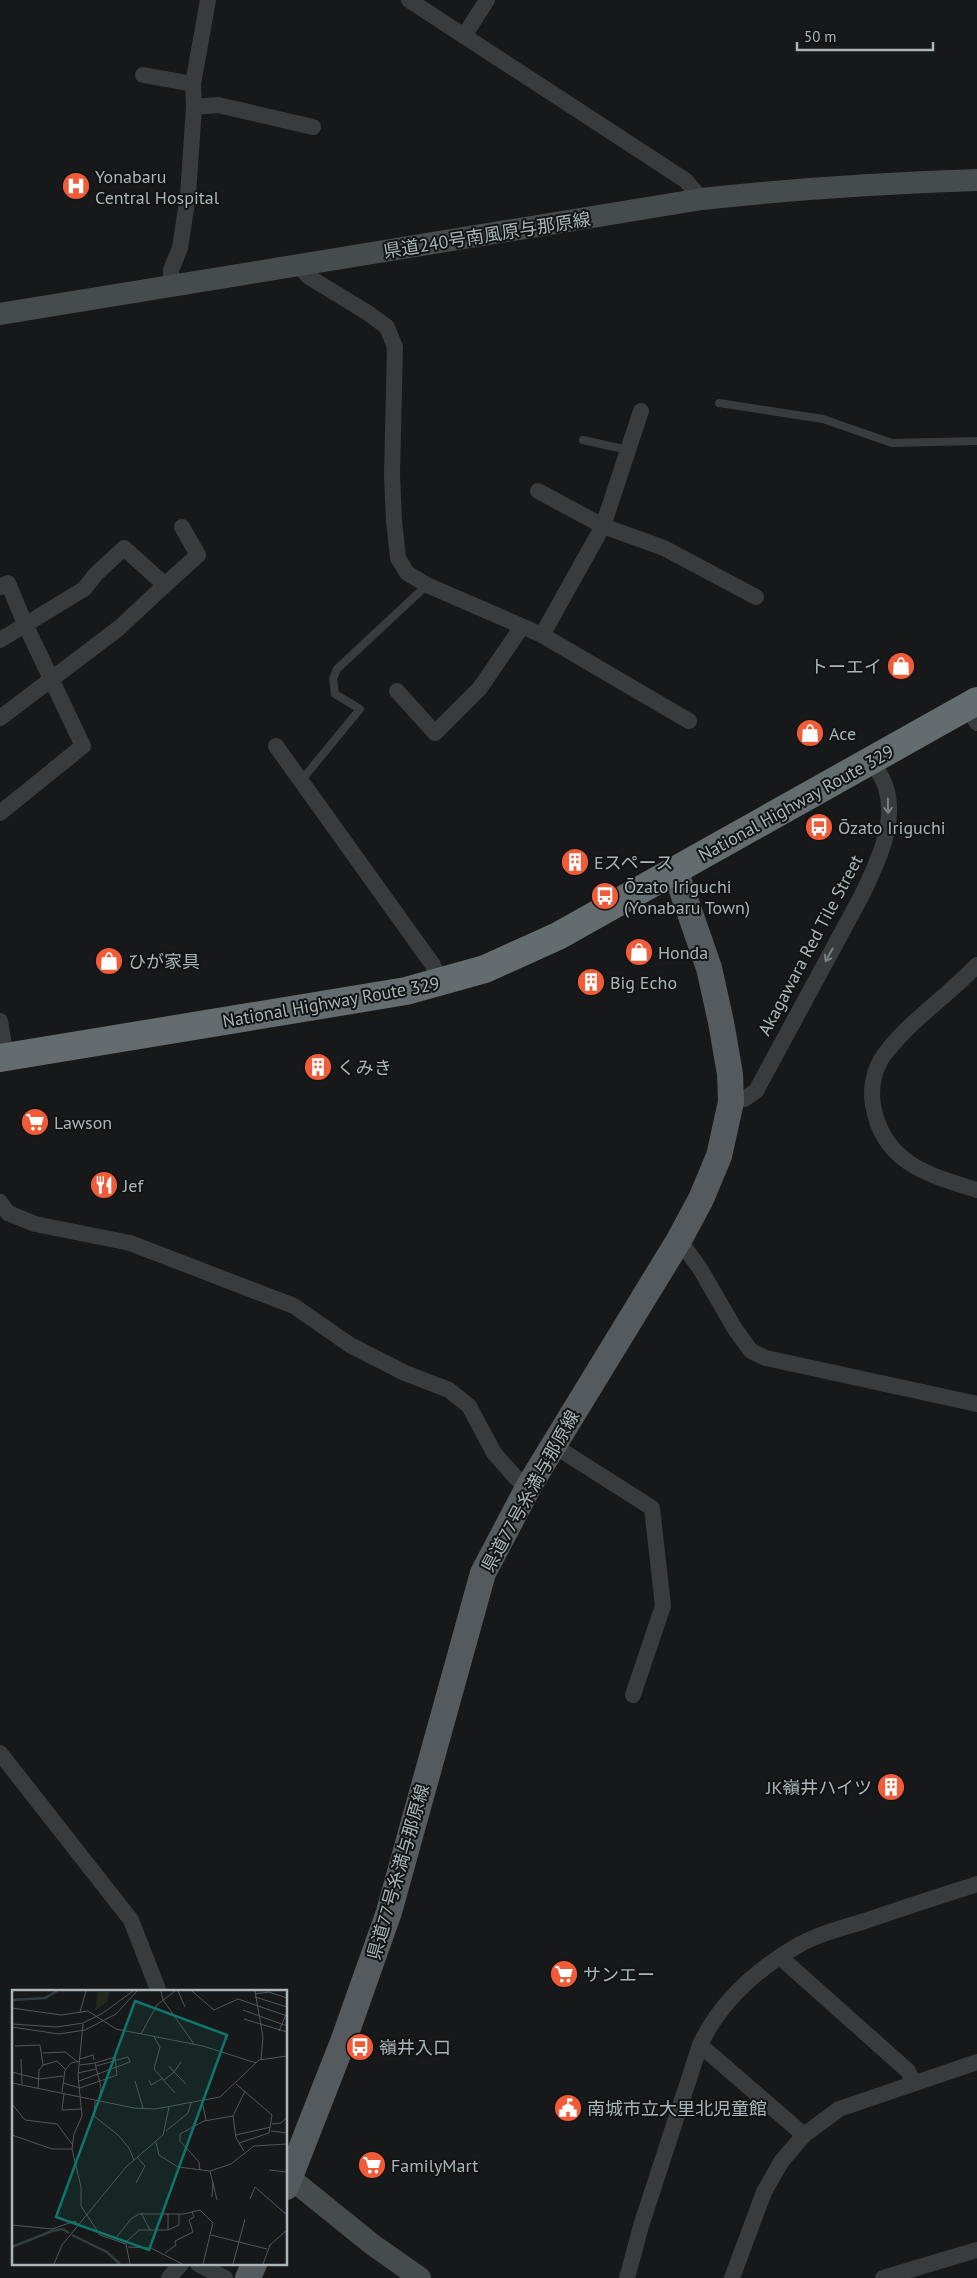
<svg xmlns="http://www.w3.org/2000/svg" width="977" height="2278" font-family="'PT Sans','Noto Sans JP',sans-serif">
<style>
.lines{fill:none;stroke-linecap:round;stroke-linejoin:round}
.lane{stroke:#383c3e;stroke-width:8}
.street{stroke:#383c3e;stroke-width:16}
.secondary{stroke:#464c4e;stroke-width:22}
.primary{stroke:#545a5d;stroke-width:26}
.highway{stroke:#646c6f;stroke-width:28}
.oneway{stroke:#767f82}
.labels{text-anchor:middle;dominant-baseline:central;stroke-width:4;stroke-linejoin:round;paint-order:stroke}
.poi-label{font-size:18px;fill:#a9b5b9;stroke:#121314;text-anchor:start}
.street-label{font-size:18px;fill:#a9b5b9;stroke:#121314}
.inset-river{fill:none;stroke:#2f3f3f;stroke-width:2.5}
.inset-road{fill:none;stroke:#515759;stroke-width:1}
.view{fill:#0f766e;fill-opacity:0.15;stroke:#0f766e;stroke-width:2.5}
.inset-edge{fill:none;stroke:#a9b5b9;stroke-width:2.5}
</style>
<rect width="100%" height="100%" fill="#171819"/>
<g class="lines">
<!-- lane -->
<g class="lane">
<path d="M719,403L823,419L892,443L977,441"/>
<path d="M583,440L628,450"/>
<path d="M300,782L360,709L335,694L333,679L337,669L427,585"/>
</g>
<!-- street -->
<g class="street">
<path d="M409,0L685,180L702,199"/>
<path d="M464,36L487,0"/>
<path d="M143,75L193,84"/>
<path d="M194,107L218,105L313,127"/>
<path d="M299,266L309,277L368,313L387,327L395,347L392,475L394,521L398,558L407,573L427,585L542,635L689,721"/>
<path d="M171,288V270L180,248L188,195L194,107L193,84L208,0"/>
<path d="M538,491L603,526L641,411"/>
<path d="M165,585L198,555L182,527"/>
<path d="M0,587L8,583L25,624L83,746L0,813"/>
<path d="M542,635L603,526L664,548L756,597"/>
<path d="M0,640L84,589L96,574L124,548L165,585L119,628L0,718"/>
<path d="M397,691L435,733L480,688L521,628"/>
<path d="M967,706L977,723"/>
<path d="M276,746L433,965L440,983"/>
<path d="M977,965C948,996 910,1020 884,1055C874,1069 870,1088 873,1105C883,1163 928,1175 977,1190"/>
<path d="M0,1021L6,1057"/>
<path d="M731,1102L744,1099L756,1091L862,895C877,863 897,824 886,788C884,779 876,769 872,761"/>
<path d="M0,1202L8,1213L35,1224L130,1243L294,1306L350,1345L405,1373L449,1390L469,1406L494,1453L517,1479L530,1484"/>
<path d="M679,1240L699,1267L735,1329L751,1351L766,1358L977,1404"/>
<path d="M553,1445L652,1508L663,1606L633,1695"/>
<path d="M0,1753L131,1920L159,1992"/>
<path d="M780,1957L908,2071L914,2083"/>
<path d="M700,2045L804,2135"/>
<path d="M198,2264L225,2278"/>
<path d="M169,2278L181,2264"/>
<path d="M627,2278L641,2226L700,2045C720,2002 756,1970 797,1946C818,1934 842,1928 865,1921C902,1908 940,1896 977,1884"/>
<path d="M732,2278L764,2192L781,2162L804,2135L839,2109L977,2062"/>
<path d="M883,2278L977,2250"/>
</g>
<!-- secondary -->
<g class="secondary">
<path d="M0,314L702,199C794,189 885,183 977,180"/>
<path d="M290,2178L373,2245L420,2278"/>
</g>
<!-- primary -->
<g class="primary">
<path d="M286,2187L344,2039L389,1912L483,1573L530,1484L679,1240L701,1199L719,1156L731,1102L730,1074L721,1022L709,968L675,870"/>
<path d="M248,2278L254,2264"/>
</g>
<!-- highway -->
<path class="highway" d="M0,1058L406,991L485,969L558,936L977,701"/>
</g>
<!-- one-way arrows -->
<defs><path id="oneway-shaft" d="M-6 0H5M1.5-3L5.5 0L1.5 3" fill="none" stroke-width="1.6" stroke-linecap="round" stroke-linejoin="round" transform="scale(1.25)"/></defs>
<g class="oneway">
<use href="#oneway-shaft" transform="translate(888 806) rotate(89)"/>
<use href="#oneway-shaft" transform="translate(829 955) rotate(119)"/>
</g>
<!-- icons -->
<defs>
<symbol id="hospital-disc" viewBox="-11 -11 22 22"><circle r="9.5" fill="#f15b37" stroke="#121314"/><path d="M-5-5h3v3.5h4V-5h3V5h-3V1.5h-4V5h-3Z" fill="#fff"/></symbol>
<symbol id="shop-disc" viewBox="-11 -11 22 22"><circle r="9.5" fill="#f15b37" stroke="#121314"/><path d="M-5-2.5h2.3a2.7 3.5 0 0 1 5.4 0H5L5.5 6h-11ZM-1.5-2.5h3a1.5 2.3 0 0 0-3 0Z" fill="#fff"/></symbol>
<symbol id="bus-disc" viewBox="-11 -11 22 22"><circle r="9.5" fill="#f15b37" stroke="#121314"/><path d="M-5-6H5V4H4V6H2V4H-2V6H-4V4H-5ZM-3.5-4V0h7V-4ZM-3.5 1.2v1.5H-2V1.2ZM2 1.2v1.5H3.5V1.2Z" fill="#fff"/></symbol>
<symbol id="building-disc" viewBox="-11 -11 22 22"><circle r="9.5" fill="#f15b37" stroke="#121314"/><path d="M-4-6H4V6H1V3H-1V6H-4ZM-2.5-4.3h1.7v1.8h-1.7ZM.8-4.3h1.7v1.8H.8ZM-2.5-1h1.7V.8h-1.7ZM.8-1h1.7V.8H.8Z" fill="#fff"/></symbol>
<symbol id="supermarket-disc" viewBox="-11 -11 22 22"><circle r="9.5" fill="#f15b37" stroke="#121314"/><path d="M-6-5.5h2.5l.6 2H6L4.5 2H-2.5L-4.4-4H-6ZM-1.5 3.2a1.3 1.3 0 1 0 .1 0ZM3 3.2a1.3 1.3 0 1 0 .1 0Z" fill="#fff"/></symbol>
<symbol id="restaurant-disc" viewBox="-11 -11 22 22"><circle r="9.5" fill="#f15b37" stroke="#121314"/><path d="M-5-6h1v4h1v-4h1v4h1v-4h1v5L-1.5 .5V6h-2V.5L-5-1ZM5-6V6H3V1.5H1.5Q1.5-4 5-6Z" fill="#fff"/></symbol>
<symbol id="civic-disc" viewBox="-11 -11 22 22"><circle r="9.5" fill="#f15b37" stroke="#121314"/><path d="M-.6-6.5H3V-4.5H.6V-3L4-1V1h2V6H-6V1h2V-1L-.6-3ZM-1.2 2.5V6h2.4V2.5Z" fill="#fff"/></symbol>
</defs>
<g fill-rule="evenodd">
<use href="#hospital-disc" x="60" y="170" width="32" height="32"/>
<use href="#shop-disc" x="885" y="650" width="32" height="32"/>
<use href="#shop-disc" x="794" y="717" width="32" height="32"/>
<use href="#bus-disc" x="803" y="811" width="32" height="32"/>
<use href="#building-disc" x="559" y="846" width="32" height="32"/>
<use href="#bus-disc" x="589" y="880" width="32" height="32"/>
<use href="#shop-disc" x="623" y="936" width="32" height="32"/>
<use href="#shop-disc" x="93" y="945" width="32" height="32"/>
<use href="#building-disc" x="575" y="966" width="32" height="32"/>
<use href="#building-disc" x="302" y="1051" width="32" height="32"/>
<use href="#supermarket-disc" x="19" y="1106" width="32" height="32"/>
<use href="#restaurant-disc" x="88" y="1169" width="32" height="32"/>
<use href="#building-disc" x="875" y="1771" width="32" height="32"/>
<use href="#supermarket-disc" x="548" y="1958" width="32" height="32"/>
<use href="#bus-disc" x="344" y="2031" width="32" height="32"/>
<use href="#civic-disc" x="552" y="2092" width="32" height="32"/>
<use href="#supermarket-disc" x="356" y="2149" width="32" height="32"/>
</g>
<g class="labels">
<!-- poi labels -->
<g class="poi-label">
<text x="95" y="176">Yonabaru<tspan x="95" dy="21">Central Hospital</tspan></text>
<text x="882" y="666" text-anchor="end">トーエイ</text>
<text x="829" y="733">Ace</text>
<text x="838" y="827">Ōzato Iriguchi</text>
<text x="594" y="862">Eスペース</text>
<text x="624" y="886">Ōzato Iriguchi<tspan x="624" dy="21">(Yonabaru Town)</tspan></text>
<text x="658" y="952">Honda</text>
<text x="128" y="961">ひが家具</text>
<text x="610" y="982">Big Echo</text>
<text x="337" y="1067">くみき</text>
<text x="54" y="1122">Lawson</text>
<text x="123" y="1185">Jef</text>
<text x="872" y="1787" text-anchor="end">JK嶺井ハイツ</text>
<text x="583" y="1974">サンエー</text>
<text x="379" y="2047">嶺井入口</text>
<text x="587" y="2108">南城市立大里北児童館</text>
<text x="391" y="2165">FamilyMart</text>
</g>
<!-- street labels -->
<g class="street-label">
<text transform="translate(487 235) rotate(-9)">県道240号南風原与那原線</text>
<text transform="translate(796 803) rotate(-29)">National Highway Route 329</text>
<text transform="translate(810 945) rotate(-62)">Akagawara Red Tile Street</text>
<text transform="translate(331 1002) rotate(-10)">National Highway Route 329</text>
<text transform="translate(530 1491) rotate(-61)">県道77号糸満与那原線</text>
<text transform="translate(398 1872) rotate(-74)">県道77号糸満与那原線</text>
</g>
</g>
<!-- overview -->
<g transform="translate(12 1990)">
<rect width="275" height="275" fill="#171819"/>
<path d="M86,2H97L96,11L83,21Z" fill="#232921"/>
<path class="inset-river" d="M0,10L33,8L45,1M60,245L95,262L108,274M0,257L40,241L51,239L57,243"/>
<path class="inset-road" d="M149,1L151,10L182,54M166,1L173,17M180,1L202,20L226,9L275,26M243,1L251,47L249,69M243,4L257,2L275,8M243,7L275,17M0,18L49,25L76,21L104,39L191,56L244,73M231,20L275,36M68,22L74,1M232,29L275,42M0,34L45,37L71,33L91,23L121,1M71,34L66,85L70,126L62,144L60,159L69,197V216L88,245L114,254L118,274M0,37L47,44L73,40L104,24L125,1M267,41L275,22M129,44L145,15L163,1M142,47L148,57L142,79L163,103M3,56L28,55L31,75L27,80L26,99M31,63L53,62L66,72M9,69L10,94M68,69L81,65L82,70M31,75L45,71L53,79M68,75L83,73L89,98L87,110M157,76L162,82L169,72M0,82L27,89L51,86M66,83L84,79M137,90L139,95L151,88M152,90L162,82L174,94M67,91L118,72L116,67L84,76M123,91L131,118M0,93L122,118L143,119L208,107L247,70L275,66M51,93L68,98L105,85L103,67L83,73M224,94L260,125L257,143L227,153M50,102L53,80L59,73L68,71M52,104L50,120L70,119M83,111L82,126L106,145L117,158L122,170M190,111L194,130M0,114L13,130L45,134L60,154M221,126L224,148L232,161M260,134L269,133L275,127M154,141L176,123L179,113M259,141L275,143M0,145L40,159H60M224,145L259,137M144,152L147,165L166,177L198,181L219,174L242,156L275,154M188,180L187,172L168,151V144L192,131L221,126L233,101M257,180L275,182M198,181L205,210M124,193L133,176L125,167M200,207L201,192M238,209L243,197L275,225M129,223L138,240M0,235L40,239L63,231L66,235M156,239V223M199,245L255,259M103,249L119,229L127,224H172L188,220L201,233L191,274M113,253L127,240H156L167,235V224M116,257L139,258L170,274M153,263L164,255L163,251L181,242L177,230L182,227L180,222M42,274L50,255L114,177L151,145L157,117M221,274L233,229M251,274L258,255L275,240"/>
<path class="view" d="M123,11L215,45L137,260L44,227Z"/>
<rect width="275" height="275" class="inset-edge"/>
</g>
<!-- scale -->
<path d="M797 42v8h136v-8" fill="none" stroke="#a9b5b9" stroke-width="2.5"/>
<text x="804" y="42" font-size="15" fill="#a9b5b9" stroke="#121314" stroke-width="4" paint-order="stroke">50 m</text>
</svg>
